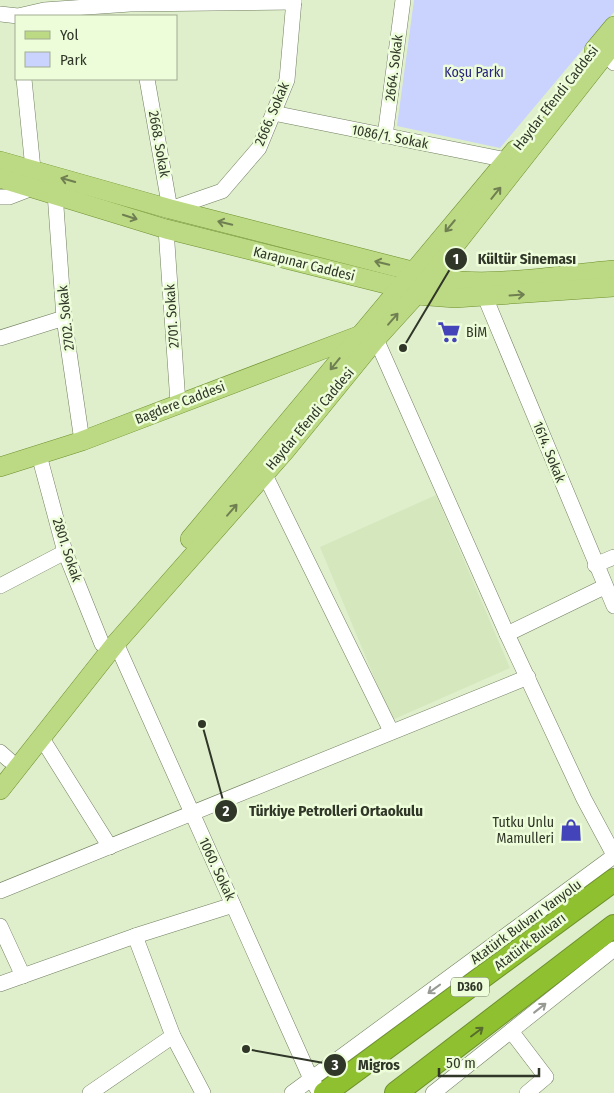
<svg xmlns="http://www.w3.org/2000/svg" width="614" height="1093" font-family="'Fira Sans Condensed',sans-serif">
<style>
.built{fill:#d4e7bd}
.green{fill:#cad2fe}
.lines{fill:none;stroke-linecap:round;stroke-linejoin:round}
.minor-casing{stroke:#717f5f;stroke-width:16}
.major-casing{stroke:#6e902d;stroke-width:20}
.highway-casing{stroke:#6e902d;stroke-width:24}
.minor{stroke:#fff;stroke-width:15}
.major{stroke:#bcd983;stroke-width:19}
.highway{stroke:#8fc030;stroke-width:22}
.oneway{stroke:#6f7f51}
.oneway2{stroke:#989a94}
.oneway3{stroke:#566d2b}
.labels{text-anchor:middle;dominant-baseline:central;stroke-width:5;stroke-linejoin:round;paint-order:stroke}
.shield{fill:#edfdd9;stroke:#69725d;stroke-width:1}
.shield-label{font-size:12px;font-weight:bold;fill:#303628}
.street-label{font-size:14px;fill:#303628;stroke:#edfdd9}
.park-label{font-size:14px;fill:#282580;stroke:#edfdd9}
.poi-label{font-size:14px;fill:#303628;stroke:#edfdd9;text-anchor:start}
.leader{fill:none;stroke:#303628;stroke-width:2}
.callout-dot{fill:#303628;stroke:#edfdd9;stroke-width:2}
.mark-label{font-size:15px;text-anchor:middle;font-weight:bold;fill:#fff}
.callout-label{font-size:15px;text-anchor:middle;font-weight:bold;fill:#303628;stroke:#edfdd9;stroke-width:5;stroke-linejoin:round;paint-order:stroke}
</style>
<rect width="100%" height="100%" fill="#dfefcc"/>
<!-- built -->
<path class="built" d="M436,495L510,668L392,720L320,547Z"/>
<!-- green -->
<path class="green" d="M414,0H614V12L500,148L397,126Z"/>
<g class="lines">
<defs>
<g id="minor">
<path d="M0,14L18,16L44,10L130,4L294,2"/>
<path d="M605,54L614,63"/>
<path d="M24,79L33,169"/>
<path d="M147,79L170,209L222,191L259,148L287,80L294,0"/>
<path d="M273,113L507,160"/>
<path d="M385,136L403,0"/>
<path d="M55,193L64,318L82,441"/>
<path d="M0,197H9L35,187"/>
<path d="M166,229L178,403"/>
<path d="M485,297L614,606"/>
<path d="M0,338L64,318"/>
<path d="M376,339L507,634L584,799L614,855"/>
<path d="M39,455L65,552L102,644"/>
<path d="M264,473L391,731"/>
<path d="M595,565L614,557"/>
<path d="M0,586L65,552"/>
<path d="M507,634L604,587"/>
<path d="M116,643L311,1079L320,1093"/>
<path d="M41,737L110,847"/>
<path d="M0,752L9,760"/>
<path d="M0,891L528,677"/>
<path d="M0,926L23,976"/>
<path d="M135,936L173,1036L203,1093"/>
<path d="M0,984L135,936L233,905"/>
<path d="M511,1031L546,1077L527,1093"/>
<path d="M90,1093L173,1036"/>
<path d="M292,1093L614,856"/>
<path d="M433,1093L614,949"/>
</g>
<g id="major">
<path d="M594,50L614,26"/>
<path d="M0,161L170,209L412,271C466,293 555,275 614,270"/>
<path d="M0,178L166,229L398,287L416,295L455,298L614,287"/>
<path d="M0,467L82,441L358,336"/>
<path d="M190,539L515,150"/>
<path d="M0,790L116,643L285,451L376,339L416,295L614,43"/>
</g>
<g id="highway">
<path d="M325,1093L614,880"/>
<path d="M396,1093L614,926"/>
</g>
</defs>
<!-- minor casing -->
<use href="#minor" class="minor-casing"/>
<!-- major casing -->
<use href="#major" class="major-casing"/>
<!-- highway casing -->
<use href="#highway" class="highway-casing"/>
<!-- minor -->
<use href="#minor" class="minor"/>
<!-- major -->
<use href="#major" class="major"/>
<!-- highway -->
<use href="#highway" class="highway"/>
</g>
<!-- one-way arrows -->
<defs><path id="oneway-shaft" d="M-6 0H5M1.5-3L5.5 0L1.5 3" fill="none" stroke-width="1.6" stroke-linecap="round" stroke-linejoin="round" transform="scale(1.25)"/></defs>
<g class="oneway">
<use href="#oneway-shaft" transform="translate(68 180) rotate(-164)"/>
<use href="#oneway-shaft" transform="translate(496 193) rotate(-51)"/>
<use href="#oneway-shaft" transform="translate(130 217) rotate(18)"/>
<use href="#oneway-shaft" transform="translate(225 223) rotate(-166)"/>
<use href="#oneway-shaft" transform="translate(450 226) rotate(130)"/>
<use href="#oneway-shaft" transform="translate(382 263) rotate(-166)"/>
<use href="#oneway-shaft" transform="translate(517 295) rotate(-4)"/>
<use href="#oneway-shaft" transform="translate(393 319) rotate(-49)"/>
<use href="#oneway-shaft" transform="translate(335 364) rotate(129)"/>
<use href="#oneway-shaft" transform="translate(232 510) rotate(-49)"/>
</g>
<g class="oneway2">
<use href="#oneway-shaft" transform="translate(434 989) rotate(144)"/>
<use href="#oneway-shaft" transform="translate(540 1008) rotate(-38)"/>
</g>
<use class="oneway3" href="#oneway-shaft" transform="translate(477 1032) rotate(-37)"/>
<!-- icons -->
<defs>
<symbol id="supermarket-bare" viewBox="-9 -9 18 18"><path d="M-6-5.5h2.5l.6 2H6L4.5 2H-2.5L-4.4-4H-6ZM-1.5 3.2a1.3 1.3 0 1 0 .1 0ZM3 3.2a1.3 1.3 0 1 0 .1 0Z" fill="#4444ba" stroke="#edfdd9" stroke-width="2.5" paint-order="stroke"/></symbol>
<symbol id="shop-bare" viewBox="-9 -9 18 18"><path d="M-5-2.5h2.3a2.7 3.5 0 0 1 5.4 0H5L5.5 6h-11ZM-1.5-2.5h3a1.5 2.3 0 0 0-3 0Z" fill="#4444ba" stroke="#edfdd9" stroke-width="2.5" paint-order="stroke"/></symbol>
</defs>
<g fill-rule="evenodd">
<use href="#supermarket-bare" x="433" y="316" width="32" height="32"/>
<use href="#shop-bare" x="555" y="814" width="32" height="32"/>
</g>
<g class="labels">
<!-- shield labels -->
<rect class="shield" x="451" y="977.5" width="38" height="19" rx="4"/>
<g class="shield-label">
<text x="470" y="987">D360</text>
</g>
<!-- street labels -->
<g class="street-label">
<text transform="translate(394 68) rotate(-83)">2664. Sokak</text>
<text transform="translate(556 98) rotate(-52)">Haydar Efendi Caddesi</text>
<text transform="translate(272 114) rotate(-67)">2666. Sokak</text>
<text transform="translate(390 137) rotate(11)">1086/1. Sokak</text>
<text transform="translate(159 144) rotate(80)">2668. Sokak</text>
<text transform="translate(304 264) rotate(14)">Karapınar Caddesi</text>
<text transform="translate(172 316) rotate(-94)">2701. Sokak</text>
<text transform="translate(66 318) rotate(-96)">2702. Sokak</text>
<text transform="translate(180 403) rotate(-21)">Bagdere Caddesi</text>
<text transform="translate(310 419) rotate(-50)">Haydar Efendi Caddesi</text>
<text transform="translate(549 452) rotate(68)">1614. Sokak</text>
<text transform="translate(67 550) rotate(72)">2801. Sokak</text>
<text transform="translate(217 869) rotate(65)">1060. Sokak</text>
<text transform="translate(526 922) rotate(-36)">Atatürk Bulvarı Yanyolu</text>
<text transform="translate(530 942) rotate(-37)">Atatürk Bulvarı</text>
</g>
<!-- park labels -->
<g class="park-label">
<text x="474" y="72">Koşu Parkı</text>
</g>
<!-- poi labels -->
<g class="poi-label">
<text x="466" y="332">BİM</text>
<text x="554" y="822" text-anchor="end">Tutku Unlu<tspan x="554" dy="16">Mamulleri</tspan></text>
</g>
</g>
<!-- callouts -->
<path class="leader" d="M403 348L456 259M202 724L226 811M246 1049L335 1065"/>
<g class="callout-dot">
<circle cx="403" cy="348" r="5"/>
<circle cx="202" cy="724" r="5"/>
<circle cx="246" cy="1049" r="5"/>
<circle cx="456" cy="259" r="12"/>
<circle cx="226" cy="811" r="12"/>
<circle cx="335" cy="1065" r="12"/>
</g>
<g class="mark-label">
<text x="456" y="264">1</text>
<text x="226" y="816">2</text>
<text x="335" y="1070">3</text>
</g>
<g class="callout-label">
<text x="527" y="264">Kültür Sineması</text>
<text x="336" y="816">Türkiye Petrolleri Ortaokulu</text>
<text x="379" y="1070">Migros</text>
</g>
<!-- legend -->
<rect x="15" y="15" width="162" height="65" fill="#edfdd9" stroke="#a1ad92"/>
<rect x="25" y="31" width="25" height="8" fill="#bcd983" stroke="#a1ad92"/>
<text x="60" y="40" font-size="15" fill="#303628">Yol</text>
<rect x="25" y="52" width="25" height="15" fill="#cad2fe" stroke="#a1ad92"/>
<text x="60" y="65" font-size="15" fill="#303628">Park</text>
<!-- scale -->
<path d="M439 1068v8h100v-8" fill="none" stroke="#303628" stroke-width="2.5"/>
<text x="446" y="1068" font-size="15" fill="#303628" stroke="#edfdd9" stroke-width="4" paint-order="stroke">50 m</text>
</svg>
